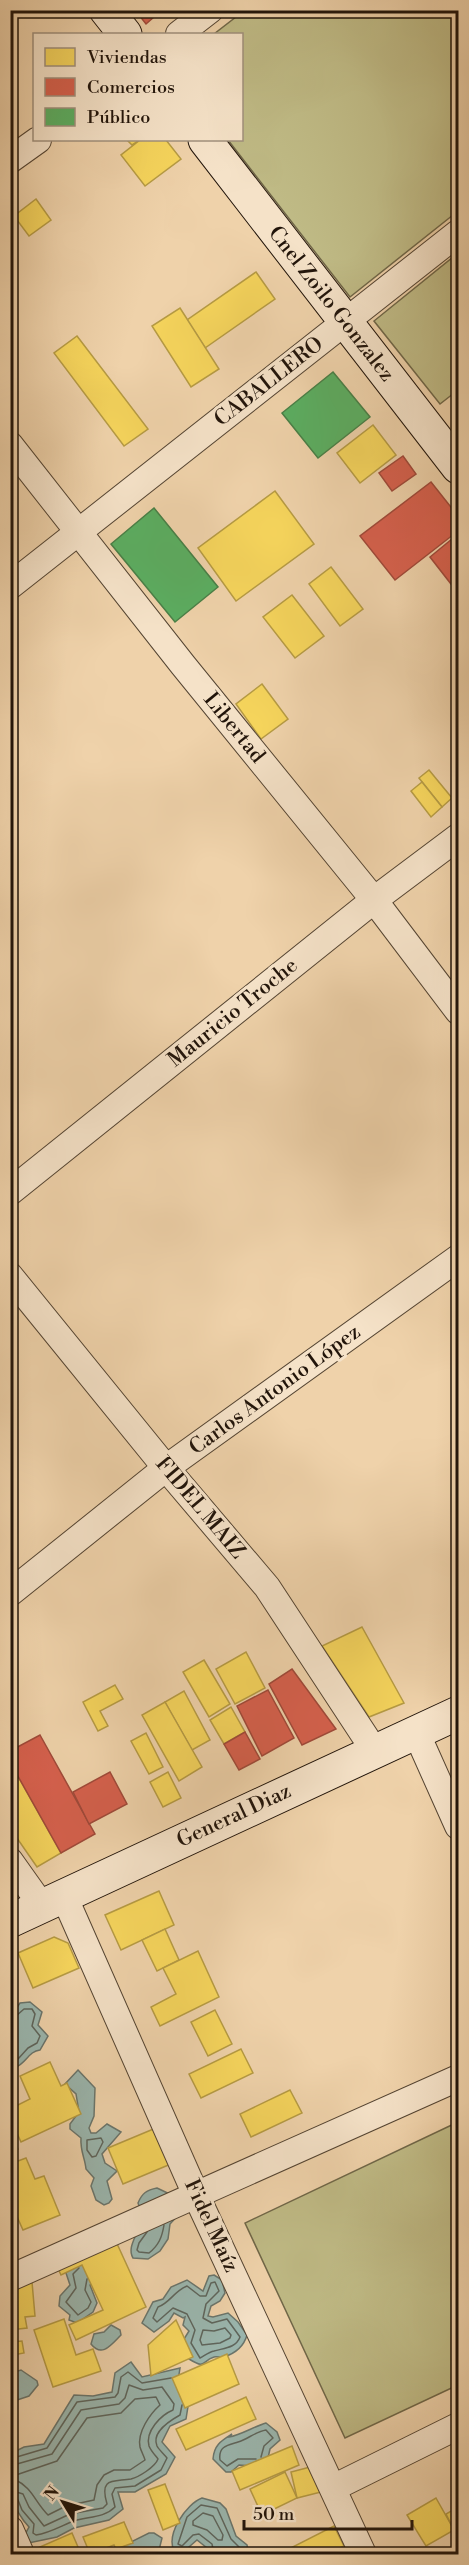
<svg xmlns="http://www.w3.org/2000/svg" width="469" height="2565" font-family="'Libre Bodoni',serif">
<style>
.green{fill:#bfba85;stroke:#706748;stroke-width:1.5}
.water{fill:#9ab6ae;stroke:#6a756c;stroke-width:1.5}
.homes{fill:#f6d55c;stroke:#b69b43;stroke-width:1.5}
.shops{fill:#d6604d;stroke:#a04939;stroke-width:1.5}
.public{fill:#5aae61;stroke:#498047;stroke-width:1.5}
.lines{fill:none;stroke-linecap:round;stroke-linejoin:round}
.shore{stroke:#5e655c;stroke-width:1.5}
.minor-casing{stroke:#544432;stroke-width:28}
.secondary-casing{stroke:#21140a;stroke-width:35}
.minor{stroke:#f5e2c8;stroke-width:26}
.secondary{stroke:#f5e2c8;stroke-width:33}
.labels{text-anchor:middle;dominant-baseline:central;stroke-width:6;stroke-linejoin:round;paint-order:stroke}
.street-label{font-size:21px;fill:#21140a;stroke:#f5e2c8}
</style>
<rect width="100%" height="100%" fill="#efd2aa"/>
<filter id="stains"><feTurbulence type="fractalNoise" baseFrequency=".00333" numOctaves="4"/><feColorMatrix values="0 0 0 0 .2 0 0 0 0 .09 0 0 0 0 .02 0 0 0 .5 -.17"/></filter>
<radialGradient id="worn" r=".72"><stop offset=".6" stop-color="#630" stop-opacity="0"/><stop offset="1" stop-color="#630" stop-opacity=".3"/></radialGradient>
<!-- green -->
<g class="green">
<path d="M245,10L458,11V211L350,297L228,140H242V34H214Z"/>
<path d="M458,253V390L440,404L374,321Z"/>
<path d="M458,2122V2385L345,2438L245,2223Z"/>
</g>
<!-- water -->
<g class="water">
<path d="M30,2002L42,2012L38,2025L48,2036L40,2050C29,2051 26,2063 16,2067L11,2065V2016L20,2003Z"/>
<path d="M78,2070L95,2088L94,2116L89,2128L91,2133H96L107,2124L121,2132L102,2154L105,2163L117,2171L107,2181L112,2199L109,2203L104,2205L96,2200L91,2186L94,2178L86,2169C85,2158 80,2151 81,2138L70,2129V2124L79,2112L76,2094L65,2084Z"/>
<path d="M157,2188L174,2196L180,2213L170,2224L168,2239L160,2251L148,2259L133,2258C124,2243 149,2227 138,2203C142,2193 147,2190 157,2188Z"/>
<path d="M73,2256L97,2276L90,2285L97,2303L93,2312L77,2323L69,2320L70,2315L59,2306L60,2296L70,2285L66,2273Z"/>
<path d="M214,2275L222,2280L225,2293L220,2301L211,2306L208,2316L213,2317L228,2313L238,2322L247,2335C244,2346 236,2353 224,2357C221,2358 217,2356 214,2357C201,2361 207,2370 189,2359L190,2355L184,2339L189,2331L183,2325L185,2317L183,2318L174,2313L169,2321L154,2332L142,2323L153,2302L163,2299L171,2287L187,2280L203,2291L209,2276Z"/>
<path d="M111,2325L120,2330L121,2335C111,2345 102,2358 91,2344L94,2334L104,2332Z"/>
<path d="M131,2362L142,2377L180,2368L177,2387L189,2400L186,2419L170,2426L162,2442L175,2457L166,2474L135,2492H118L123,2509L109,2520L74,2528L57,2537L19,2545L29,2527C7,2503 11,2485 10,2454L24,2447L44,2444L74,2395L93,2396L112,2392L115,2373Z"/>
<path d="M21,2370L37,2381L38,2385L29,2396L17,2400V2424L14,2426V2431L11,2434V2373Z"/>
<path d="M266,2423L277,2432L280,2440L270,2449L268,2458L253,2466L239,2465L231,2472H226L213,2459C214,2445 221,2441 232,2434L229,2437C241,2435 253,2427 266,2423Z"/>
<path d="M202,2498L220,2503L226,2509L236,2536L247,2545L249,2554H209L207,2548L197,2540L182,2553L174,2551C166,2534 186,2504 202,2498Z"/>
<path d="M149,2533H154L162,2538L158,2554H116L123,2546Z"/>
</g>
<!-- homes -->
<g class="homes">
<path d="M127,140H140L132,145Z"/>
<path d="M140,140H166L181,159L145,186L121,155Z"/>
<path d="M36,199L51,220L29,236L14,216Z"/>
<path d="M256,272L275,299L205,348L187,320Z"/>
<path d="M180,308L219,369L191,387L152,326Z"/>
<path d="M77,336L148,429L124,446L54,353Z"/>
<path d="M373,425L396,455L360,483L337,453Z"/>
<path d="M275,491L314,544L236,601L198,548Z"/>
<path d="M331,567L363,609L340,626L309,584Z"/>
<path d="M292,595L324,636L295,658L263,617Z"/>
<path d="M262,684L288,719L261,739L236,704Z"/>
<path d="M429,770L452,798L442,807L419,778Z"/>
<path d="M422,782L442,807L431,817L411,791Z"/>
<path d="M362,1627L404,1703L369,1717L322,1646Z"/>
<path d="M246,1652L265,1688L235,1704L216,1669Z"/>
<path d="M204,1660L230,1704L209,1717L183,1672Z"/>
<path d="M115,1685L123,1699L100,1711L108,1726L98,1731L83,1702Z"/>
<path d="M184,1691L210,1740L192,1750L165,1702Z"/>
<path d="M165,1702L202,1767L179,1781L142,1715Z"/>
<path d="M231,1707L245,1732L224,1744L210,1720Z"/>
<path d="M146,1733L163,1767L149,1774L131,1741Z"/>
<path d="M10,1762L61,1853L37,1867L10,1828Z"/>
<path d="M168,1772L181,1798L163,1807L150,1782Z"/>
<path d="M159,1891L174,1925L121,1950L105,1915Z"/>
<path d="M165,1929L179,1960L157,1971L142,1940Z"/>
<path d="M54,1937L68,1943L79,1968L33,1988L18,1953Z"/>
<path d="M198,1951L219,1997L160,2026L151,2007L176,1994L163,1968Z"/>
<path d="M215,2010L232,2044L208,2056L191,2022Z"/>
<path d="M241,2049L253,2073L201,2098L189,2074Z"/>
<path d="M50,2062L61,2086L67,2083L81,2114L21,2142L10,2118V2109L30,2099L20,2076Z"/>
<path d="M290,2090L302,2113L251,2137L240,2114Z"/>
<path d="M163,2125L178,2161L123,2184L108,2148Z"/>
<path d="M10,2131L18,2149L10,2152Z"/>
<path d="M26,2158L35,2179L44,2176L60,2215L23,2230L10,2201V2164Z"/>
<path d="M108,2224L146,2307L76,2340L69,2325L103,2310L82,2265L61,2275L50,2251Z"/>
<path d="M32,2282L35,2316L25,2317L27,2328L10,2330V2284Z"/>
<path d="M64,2319L76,2355L93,2349L101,2371L53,2387L34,2330Z"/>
<path d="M176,2320L193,2357L151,2376L148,2345Z"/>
<path d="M22,2341L24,2353L13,2355L15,2370H10V2342Z"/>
<path d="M227,2354L239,2384L185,2408L172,2378Z"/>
<path d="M246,2397L256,2419L186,2450L176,2429Z"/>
<path d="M292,2446L299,2465L240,2490L232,2471Z"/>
<path d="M318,2465L325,2491L297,2498L291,2472Z"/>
<path d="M285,2472L297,2498L262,2515L250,2489Z"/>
<path d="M165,2484L180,2523L163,2530L148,2490Z"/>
<path d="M436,2498L454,2530L426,2546L407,2515Z"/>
<path d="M458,2507V2538L446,2514Z"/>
<path d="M124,2522L133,2543L116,2549L114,2545L104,2549L106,2554H90L83,2537Z"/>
<path d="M334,2526L344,2546L327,2554H279Z"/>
<path d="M72,2533L81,2554H24Z"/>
</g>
<!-- shops -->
<g class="shops">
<path d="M135,10H162L146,24Z"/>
<path d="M403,456L416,474L392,491L379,473Z"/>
<path d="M431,482L458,516V531L395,580L360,536Z"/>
<path d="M458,534V593L430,557Z"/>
<path d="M292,1669L336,1729L302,1745L269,1684Z"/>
<path d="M268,1690L294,1738L262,1756L237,1706Z"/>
<path d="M245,1732L260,1759L239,1770L224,1744Z"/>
<path d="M40,1735L95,1834L61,1853L10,1762V1751Z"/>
<path d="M110,1772L127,1804L89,1824L73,1792Z"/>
</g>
<!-- public -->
<g class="public">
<path d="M333,372L370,417L318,458L282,413Z"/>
<path d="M154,508L218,587L175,622L111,544Z"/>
</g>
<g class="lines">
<!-- shore -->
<g class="shore">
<path d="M10,2018L16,2016L24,2009H32L35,2014L32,2026L40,2036L37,2043L28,2048L18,2059L10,2060"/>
<path d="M101,2138L103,2142L96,2156L92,2157L87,2150V2140Z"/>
<path d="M147,2232L139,2243L137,2250L139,2252L149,2253C159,2245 162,2237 164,2225"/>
<path d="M79,2268L73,2274L76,2288L66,2302L78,2315L88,2308L91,2302L85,2290L87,2279"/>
<path d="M215,2282L219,2291L206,2304L203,2318L212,2323L227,2319L240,2337C236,2348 224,2348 214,2351C209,2352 204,2356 200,2358L191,2343L195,2330L187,2314L173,2308L157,2322L153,2318L158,2307C170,2303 174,2291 187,2286L200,2296H206L211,2283Z"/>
<path d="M225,2328L231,2335L230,2338L220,2343L202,2345L200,2340L203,2330L214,2331Z"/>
<path d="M156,2397L160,2405C150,2414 137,2432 140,2447C141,2451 144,2456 145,2460L130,2470H114L104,2475L97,2485L94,2500L66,2506L48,2515C34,2501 33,2488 14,2479L16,2475L57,2461L87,2418L121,2413L135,2399Z"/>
<path d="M10,2459L47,2448L77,2402L115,2397L118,2393L121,2377L128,2372L142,2383L171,2378"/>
<path d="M256,2459H238L227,2466L220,2460C218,2446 228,2445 238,2442C248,2439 255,2432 266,2430L273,2438L264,2446L261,2457"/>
<path d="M10,2466L52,2454L81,2410L119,2404L125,2398L129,2385L143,2390L162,2387L174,2404L173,2410C161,2415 145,2431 149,2446C151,2451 155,2455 158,2459C155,2467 139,2477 131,2479C113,2482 99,2477 107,2504L103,2508L70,2514L44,2526L29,2507L23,2494L10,2490"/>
<path d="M10,2497L18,2500L22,2510L34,2524L33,2533L36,2535C49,2533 59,2527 71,2522C87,2516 103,2519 115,2507L112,2494L115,2488L135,2486L161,2470L167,2458C164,2454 159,2450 157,2446C151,2432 171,2420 180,2415L182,2405"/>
<path d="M203,2513L213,2516L223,2535L222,2540H218L207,2530L193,2525V2521Z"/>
<path d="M214,2554L212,2544L199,2534L193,2535L182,2546L178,2544L187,2517L201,2505L217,2508L231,2539L241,2549L243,2554"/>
</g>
<defs>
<g id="minor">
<path d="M179,34L210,10"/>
<path d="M10,160L38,140"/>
<path d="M10,445L183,665L374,900L458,1011"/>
<path d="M10,586L458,233"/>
<path d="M10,1192L374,900L458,837"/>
<path d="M10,1276L166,1468L267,1587L374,1750"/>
<path d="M10,1593L166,1468L458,1258"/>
<path d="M416,1732L458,1826"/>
<path d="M10,1861L42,1906"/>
<path d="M64,1896L196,2195L363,2554"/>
<path d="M10,2278L458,2078"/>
<path d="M333,2488L458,2426"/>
<path d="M10,2529L21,2554"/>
</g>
<g id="secondary">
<path d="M106,10L125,34"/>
<path d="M205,140L458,467"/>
<path d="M10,1921L458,1713"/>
</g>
</defs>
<!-- minor casing -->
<use href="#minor" class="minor-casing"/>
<!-- secondary casing -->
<use href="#secondary" class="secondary-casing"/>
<!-- minor -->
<use href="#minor" class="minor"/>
<!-- secondary -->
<use href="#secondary" class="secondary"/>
</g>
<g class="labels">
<!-- street labels -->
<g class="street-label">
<text transform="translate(331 304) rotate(52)">Cnel Zoilo Gonzalez</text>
<text transform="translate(269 382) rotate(-38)">CABALLERO</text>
<text transform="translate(234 728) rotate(51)">Libertad</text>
<text transform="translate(233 1013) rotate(-39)">Mauricio Troche</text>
<text transform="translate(275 1390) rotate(-36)">Carlos Antonio López</text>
<text transform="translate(200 1508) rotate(50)">FIDEL MAIZ</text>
<text transform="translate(234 1816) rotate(-25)">General Diaz</text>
<text transform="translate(211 2226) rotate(65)">Fidel Maíz</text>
</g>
</g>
<!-- margin -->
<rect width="469" height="2565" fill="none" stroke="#efd2aa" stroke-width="36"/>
<rect x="12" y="12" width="445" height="2541" fill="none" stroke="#21140a" stroke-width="3"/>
<rect x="18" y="18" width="433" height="2529" fill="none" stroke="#21140a" stroke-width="1.5"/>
<!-- legend -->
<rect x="33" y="33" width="210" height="108" fill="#f5e2c8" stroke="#a0907c" stroke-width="1.5"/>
<rect x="45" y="48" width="30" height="18" fill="#f6d55c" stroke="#a0907c" stroke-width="1.5"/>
<text x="87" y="63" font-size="18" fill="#21140a">Viviendas</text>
<rect x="45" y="78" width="30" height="18" fill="#d6604d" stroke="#a0907c" stroke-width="1.5"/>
<text x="87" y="93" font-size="18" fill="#21140a">Comercios</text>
<rect x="45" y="108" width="30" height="18" fill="#5aae61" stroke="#a0907c" stroke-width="1.5"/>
<text x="87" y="123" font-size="18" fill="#21140a">Público</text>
<!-- north arrow -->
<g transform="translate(63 2502) rotate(308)" stroke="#f5e2c8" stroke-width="4.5" paint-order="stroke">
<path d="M0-4.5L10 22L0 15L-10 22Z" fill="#21140a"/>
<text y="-9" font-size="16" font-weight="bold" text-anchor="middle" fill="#21140a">N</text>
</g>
<!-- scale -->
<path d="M244 2520v9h168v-9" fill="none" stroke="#21140a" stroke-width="3"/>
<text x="253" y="2520" font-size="18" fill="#21140a" stroke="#f5e2c8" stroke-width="4.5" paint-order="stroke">50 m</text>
<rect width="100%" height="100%" filter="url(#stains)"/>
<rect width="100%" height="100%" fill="url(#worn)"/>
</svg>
